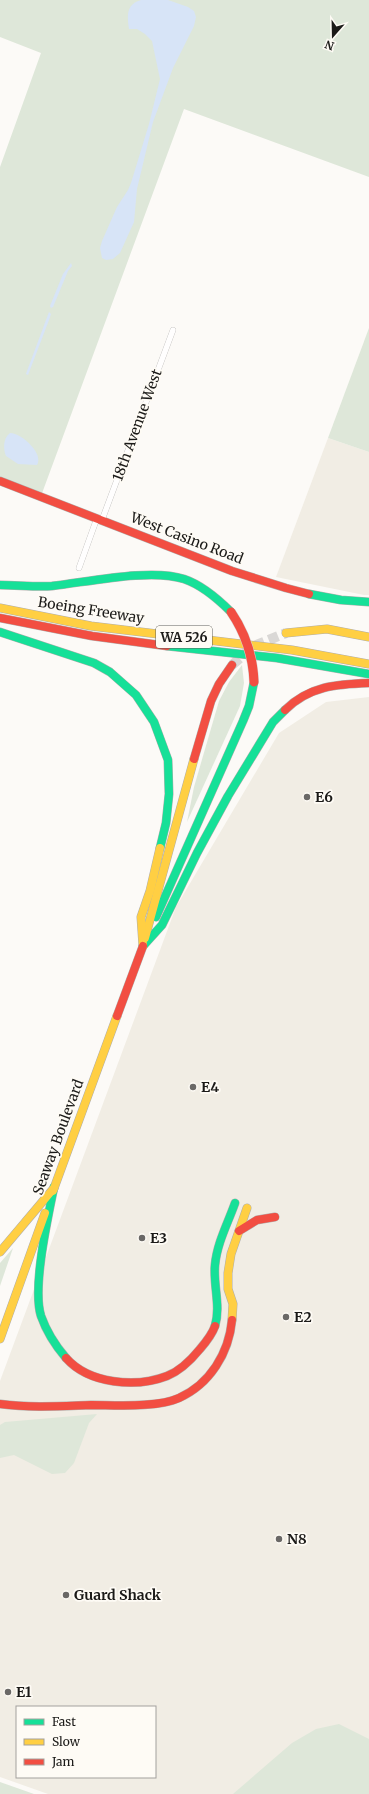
<svg xmlns="http://www.w3.org/2000/svg" width="369" height="1794" font-family="Merriweather,serif">
<style>
.built{fill:#f1ede4;fill-rule:evenodd}
.green{fill:#dee7d9}
.water{fill:#d7e4f7}
.lines{fill:none;stroke-linecap:round;stroke-linejoin:round}
.highway-tunnel{stroke:#dad8d6;stroke-width:10;stroke-dasharray:10 5;stroke-linecap:butt}
.street-casing{stroke:#b0aeac;stroke-width:6}
.fast-casing{stroke:#b0aeac;stroke-width:9}
.slow-casing{stroke:#b0aeac;stroke-width:9}
.jam-casing{stroke:#b0aeac;stroke-width:9}
.street{stroke:#fffefe;stroke-width:5.5}
.fast{stroke:#16e098;stroke-width:8}
.slow{stroke:#ffcf43;stroke-width:8}
.jam{stroke:#f24e42;stroke-width:8}
.jam-bridge-casing{stroke:#d5d4d2;stroke-width:10;stroke-linecap:butt}
.jam-bridge{stroke:#f24e42;stroke-width:9}
.poi-dot{fill:#6a6866;stroke:#fefbf5;stroke-width:1.5}
.labels{text-anchor:middle;dominant-baseline:central;stroke-width:3.5;stroke-linejoin:round;paint-order:stroke}
.shield{fill:#fefbf5;stroke:#5f5e5a;stroke-width:1}
.shield-label{font-size:13px;font-weight:bold;fill:#1b1a18}
.street-label{font-size:14px;fill:#1b1a18;stroke:#fefbf5}
.poi-label{font-size:14px;font-weight:bold;fill:#1b1a18;stroke:#fefbf5;text-anchor:start}
</style>
<rect width="100%" height="100%" fill="#fcfaf7"/>
<!-- built -->
<g class="built">
<path d="M328,438L369,452V595H364L276,577Z"/>
<path d="M369,697V1794H48L0,1777V1381L176,907L279,733L326,702ZM17,1707H155V1777H17Z"/>
</g>
<!-- green -->
<g class="green">
<path d="M0,0H369V177L184,109L41,496L0,481V167L41,53L0,37Z"/>
<path d="M369,328V452L328,438Z"/>
<path d="M242,665L244,683L240,706L187,822L194,787L219,701L229,682Z"/>
<path d="M13,1248L0,1286V1263Z"/>
<path d="M97,1414L89,1423L74,1463L65,1473L52,1474L14,1455L0,1458V1425L5,1422Z"/>
<path d="M339,1724L369,1739V1794H233L292,1743L316,1729Z"/>
<path d="M0,1782L34,1794H0Z"/>
</g>
<!-- water -->
<g class="water">
<path d="M141,0H168L188,7L194,11L196,17L194,26L173,68L153,122L137,189L134,222L120,253L113,259L106,260L102,258L100,248L102,241L117,207L128,190L131,183L149,124L160,79L152,41L145,34L137,29H129C127,16 126,4 141,0Z"/>
<path d="M71,263L72,266L68,271L53,307L51,308L50,306L63,274Z"/>
<path d="M49,312L51,314L49,320L28,375L26,374L27,371Z"/>
<path d="M10,433C22,433 44,454 37,465L18,464L6,456C3,449 3,438 10,433Z"/>
</g>
<g class="lines">
<!-- highway-tunnel -->
<path class="highway-tunnel" d="M232,665L254,646L286,633"/>
<defs>
<g id="street">
<path d="M102,520L173,330"/>
<path d="M79,568L97,518"/>
</g>
<g id="fast">
<path d="M0,585C17,585 35,587 52,586C88,582 151,568 184,579C202,585 218,599 231,612"/>
<path d="M309,594L341,600L369,602"/>
<path d="M0,632L94,663L110,672L136,695L154,722L168,760L169,794L166,823L160,848"/>
<path d="M167,646L277,658L369,674"/>
<path d="M156,917L243,721L249,706L254,682"/>
<path d="M143,946L162,925L197,853L228,796L273,722L285,710"/>
<path d="M54,1187C48,1217 32,1288 41,1316C47,1333 54,1344 66,1358"/>
<path d="M215,1326C221,1306 213,1285 215,1265C217,1243 228,1223 235,1203"/>
</g>
<g id="slow">
<path d="M0,608L91,626L292,650L369,664"/>
<path d="M286,633L327,629L369,637"/>
<path d="M145,938L194,759"/>
<path d="M143,946L141,917L150,891L160,848"/>
<path d="M53,1191L117,1016"/>
<path d="M0,1252L54,1188"/>
<path d="M232,1320L233,1304L228,1289V1273L231,1254L247,1208"/>
<path d="M0,1339L45,1213"/>
</g>
<g id="jam">
<path d="M0,481L232,571L286,588L309,594"/>
<path d="M0,618L92,636L167,646"/>
<path d="M285,710C309,686 337,684 369,683"/>
<path d="M194,759L211,701L219,684L232,665"/>
<path d="M117,1016L143,946"/>
<path d="M239,1231L257,1220L275,1217"/>
<path d="M66,1358C89,1384 136,1388 167,1376C180,1371 191,1360 200,1349C206,1342 212,1335 215,1326"/>
<path d="M0,1404C31,1408 61,1406 91,1405C116,1405 157,1408 179,1398C210,1384 229,1353 232,1320"/>
</g>
</defs>
<!-- street casing -->
<use href="#street" class="street-casing"/>
<!-- fast casing -->
<use href="#fast" class="fast-casing"/>
<!-- slow casing -->
<use href="#slow" class="slow-casing"/>
<!-- jam casing -->
<use href="#jam" class="jam-casing"/>
<!-- street -->
<use href="#street" class="street"/>
<!-- fast -->
<use href="#fast" class="fast"/>
<!-- slow -->
<use href="#slow" class="slow"/>
<!-- jam -->
<use href="#jam" class="jam"/>
<defs>
<path id="jam-bridge" d="M231,612C246,634 253,656 254,682"/>
</defs>
<!-- jam-bridge casing -->
<use href="#jam-bridge" class="jam-bridge-casing"/>
<!-- jam-bridge -->
<use href="#jam-bridge" class="jam-bridge"/>
</g>
<!-- markers -->
<g class="poi-dot">
<circle cx="307" cy="797" r="4"/>
<circle cx="193" cy="1087" r="4"/>
<circle cx="142" cy="1238" r="4"/>
<circle cx="286" cy="1317" r="4"/>
<circle cx="279" cy="1539" r="4"/>
<circle cx="66" cy="1595" r="4"/>
<circle cx="8" cy="1692" r="4"/>
</g>
<g class="labels">
<!-- shield labels -->
<rect class="shield" x="156" y="626" width="56" height="22" rx="3"/>
<g class="shield-label">
<text x="184" y="637">WA 526</text>
</g>
<!-- street labels -->
<g class="street-label">
<text transform="translate(137 425) rotate(-70)">18th Avenue West</text>
<text transform="translate(187 538) rotate(21)">West Casino Road</text>
<text transform="translate(91 610) rotate(9)">Boeing Freeway</text>
<text transform="translate(58 1137) rotate(-70)">Seaway Boulevard</text>
</g>
<!-- poi labels -->
<g class="poi-label">
<text x="315" y="797">E6</text>
<text x="201" y="1087">E4</text>
<text x="150" y="1238">E3</text>
<text x="294" y="1317">E2</text>
<text x="287" y="1539">N8</text>
<text x="74" y="1595">Guard Shack</text>
<text x="16" y="1692">E1</text>
</g>
</g>
<!-- legend -->
<rect x="16" y="1706" width="140" height="72" fill="#fefbf5" stroke="#a3a19d"/>
<rect x="24" y="1719" width="20" height="6" fill="#16e098" stroke="#a3a19d"/>
<text x="52" y="1726" font-size="12" fill="#1b1a18">Fast</text>
<rect x="24" y="1739" width="20" height="6" fill="#ffcf43" stroke="#a3a19d"/>
<text x="52" y="1746" font-size="12" fill="#1b1a18">Slow</text>
<rect x="24" y="1759" width="20" height="6" fill="#f24e42" stroke="#a3a19d"/>
<text x="52" y="1766" font-size="12" fill="#1b1a18">Jam</text>
<!-- north arrow -->
<g transform="translate(333 36) rotate(200)" stroke="#fefbf5" stroke-width="3" paint-order="stroke">
<path d="M0-3L7 15L0 10L-7 15Z" fill="#1b1a18"/>
<text y="-6" font-size="11" font-weight="bold" text-anchor="middle" fill="#1b1a18">N</text>
</g>
</svg>
